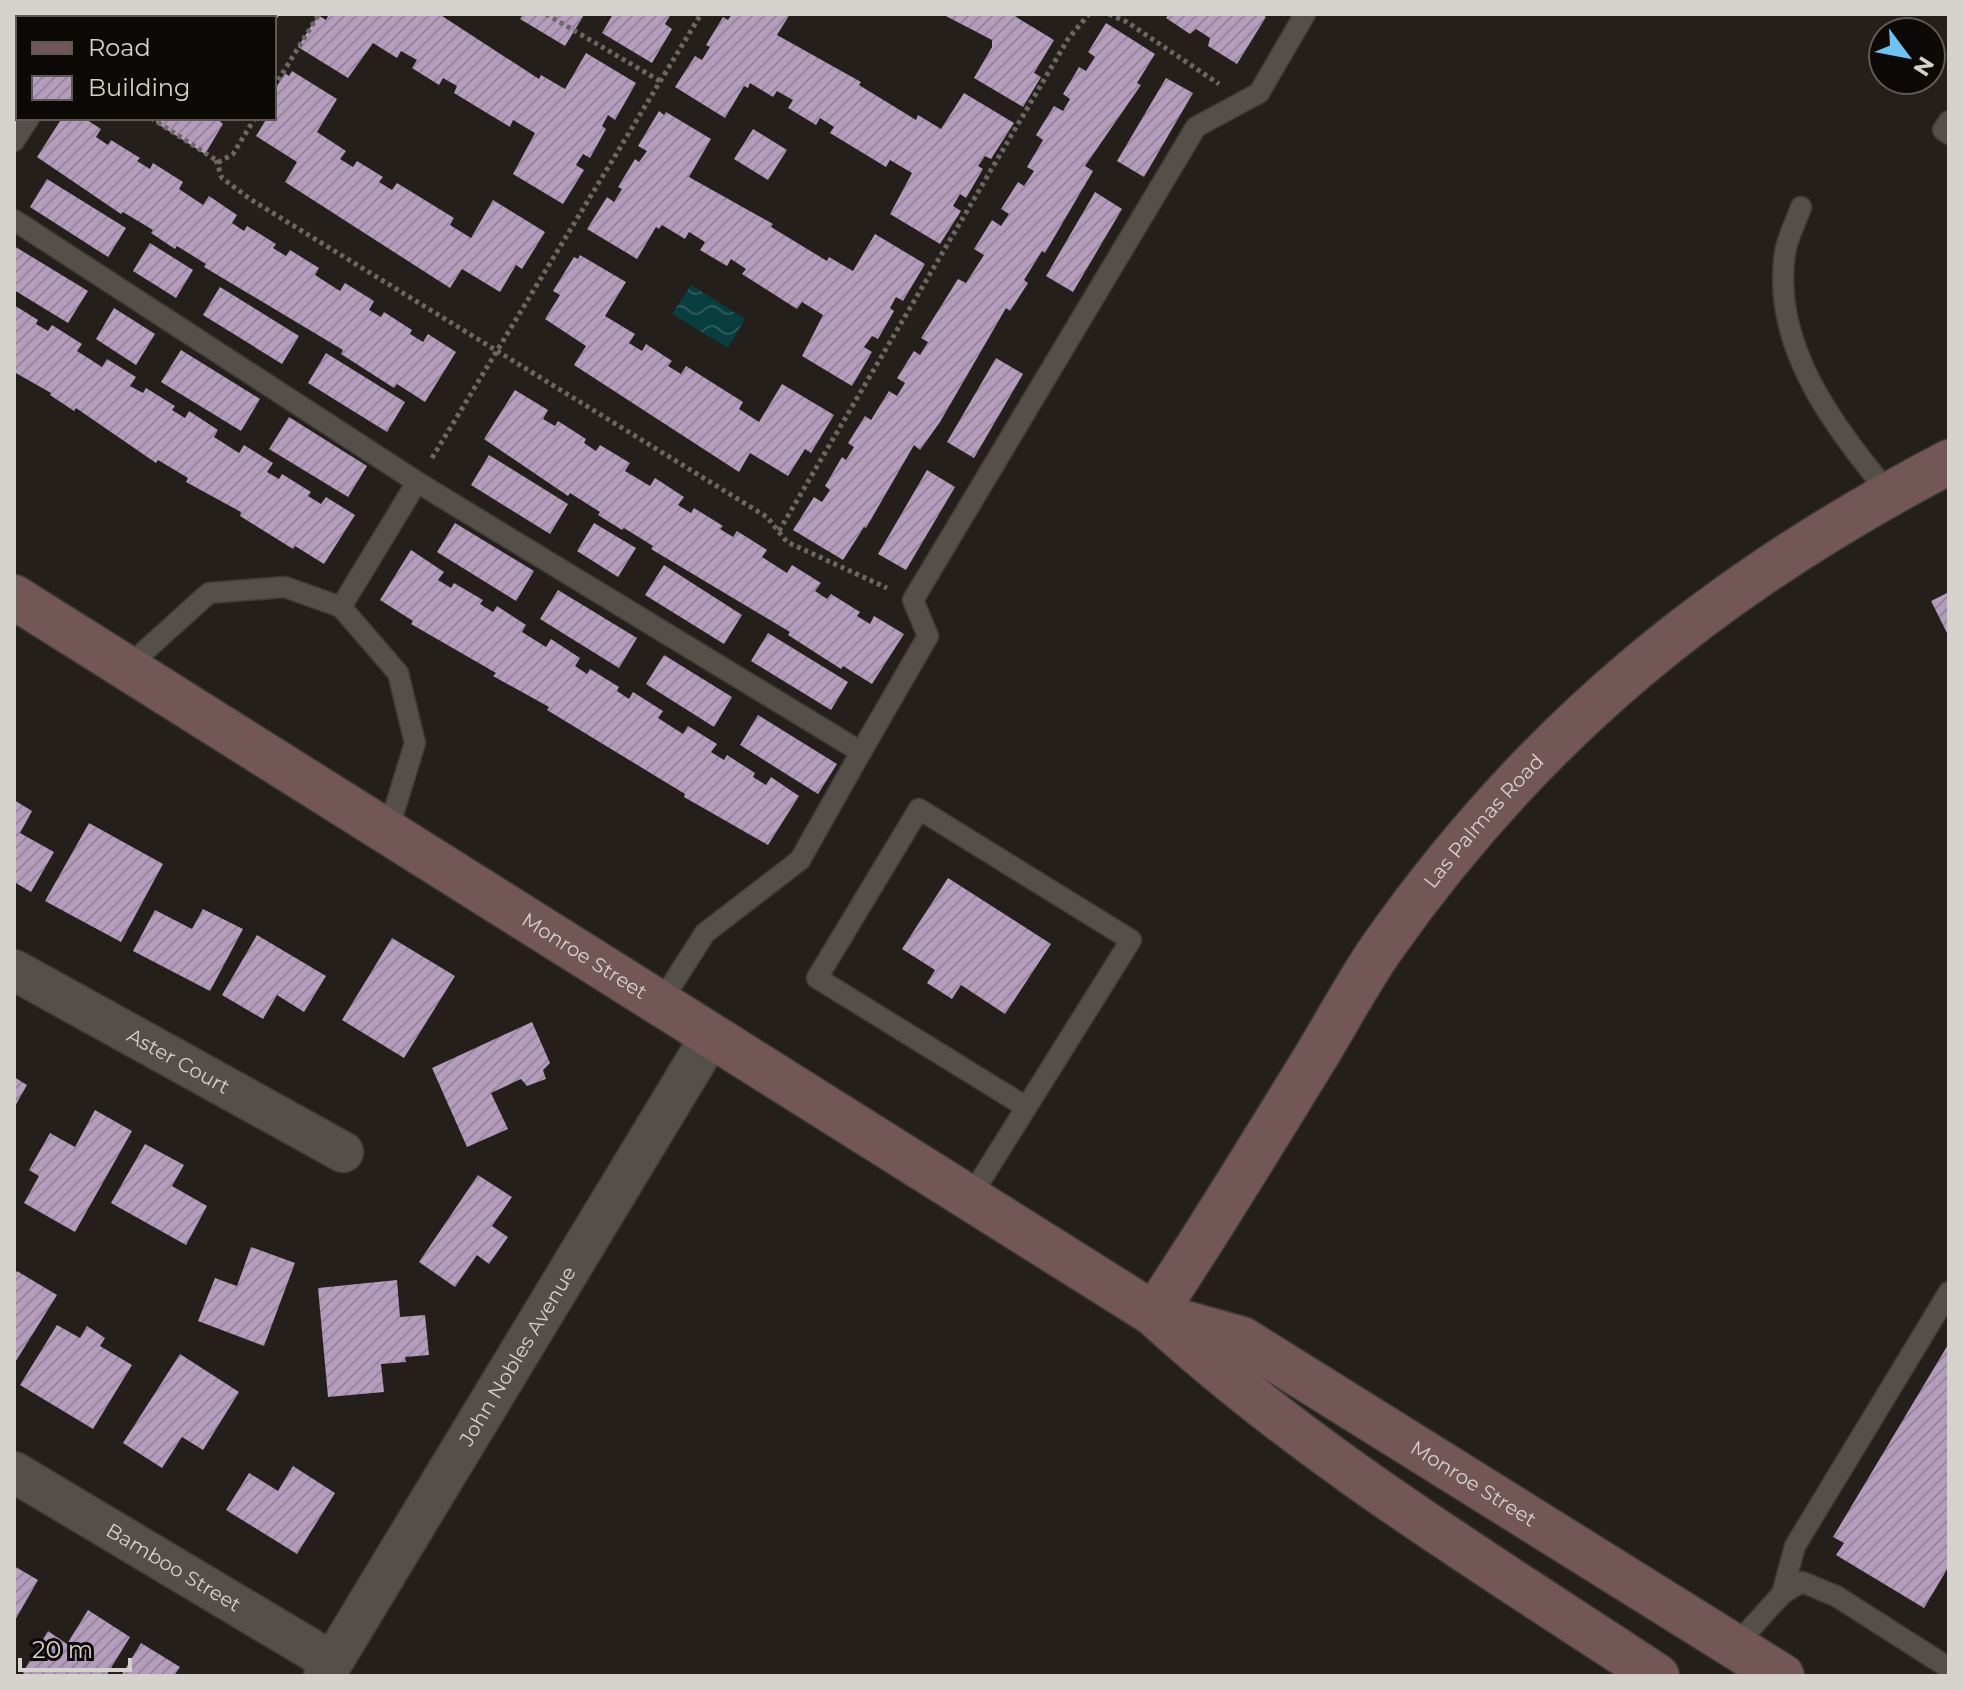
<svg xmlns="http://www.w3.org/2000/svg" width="1963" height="1690" font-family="Montserrat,sans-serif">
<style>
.water{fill:url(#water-waves)}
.building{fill:url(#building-hatch)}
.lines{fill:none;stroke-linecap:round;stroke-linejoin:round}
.service-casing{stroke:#3d3935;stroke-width:23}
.minor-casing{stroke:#3d3935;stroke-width:43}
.secondary-casing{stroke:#3d3935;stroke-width:47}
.path{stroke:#6b6762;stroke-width:5;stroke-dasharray:4 4;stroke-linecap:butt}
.service{stroke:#554f49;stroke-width:20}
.minor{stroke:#554f49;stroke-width:40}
.secondary{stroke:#725756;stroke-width:44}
.labels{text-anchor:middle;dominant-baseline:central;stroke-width:8;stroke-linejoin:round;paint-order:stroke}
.street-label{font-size:20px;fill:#d5d2ce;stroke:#0c0907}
</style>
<defs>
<pattern id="water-waves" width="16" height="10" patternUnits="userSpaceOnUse" patternTransform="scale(2)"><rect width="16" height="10" fill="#083e40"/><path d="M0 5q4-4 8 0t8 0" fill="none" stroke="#2b595a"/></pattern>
<pattern id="building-hatch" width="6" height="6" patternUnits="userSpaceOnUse" patternTransform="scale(2)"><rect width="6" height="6" fill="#b49cbc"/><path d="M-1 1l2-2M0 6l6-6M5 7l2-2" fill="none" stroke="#97859c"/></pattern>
</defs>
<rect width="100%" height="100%" fill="#241f1a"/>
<!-- water -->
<path class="water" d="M691,285L745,319L728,348L672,314Z"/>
<!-- building -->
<g class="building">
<path d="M165,14H202L199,18H162Z"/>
<path d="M222,14H280L274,23V18H220Z"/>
<path d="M329,14H439L539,79L541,75L565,89L586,53L636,83L615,120L608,115L602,126L606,129L590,158L583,154L576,165L584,170L563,204L513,174L535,133L513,120L510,127L454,93L457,86L443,78L439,85L412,68L417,60L401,51L397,58L373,43L348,78L298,47L318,15L326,20Z"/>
<path d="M523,14H582L584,15L565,46L520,19Z"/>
<path d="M613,14H671L665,24L672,29L652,63L602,33Z"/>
<path d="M732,14H790L777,35L861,82L859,85L916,120L918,115L941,129L964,93L1014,123L991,159L985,156L978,166L983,169L966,198L960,194L953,206L961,211L940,244L890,214L912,173L890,160L886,167L830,133L834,127L820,118L816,125L788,108L793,100L777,91L773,97L750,83L748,88L744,86L725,118L675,87L695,56L702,60L710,47L706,45L723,17L728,20Z"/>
<path d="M942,14H1018L1016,17L1054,40L1034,73L1041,77L1023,107L974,78L992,47V40Z"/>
<path d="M1169,14H1261L1266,17L1237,64L1208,46L1210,38L1196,29L1190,34L1166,18Z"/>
<path d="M1106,23L1155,54L1137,83L1141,85L1085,166L1093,171L1045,253L1042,251L1024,280L1028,283L1010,311L1006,308L940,422L920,450L914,445L866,528L864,527L843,560L793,530L814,497L822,502L830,490L825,486L842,457L846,460L854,447L848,443L865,416L871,420L889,391L897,396L905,383L897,378L914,351L920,355L928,342L921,338L958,279L966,283L984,255L974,249L992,220L1001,226L1009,214L1001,209L1018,182L1024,186L1034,171L1027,167L1043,140L1036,135L1054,106L1063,111L1070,99L1063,94L1079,67L1086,71L1095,57L1088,52Z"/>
<path d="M14,24L18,27V68L14,74Z"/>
<path d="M292,71L337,99L317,132L346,151L340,159L353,167L357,161L383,177L379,182L392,190L397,183L454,218L450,225L471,238L493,200L545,232L522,269L516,265L500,292L462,269L450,288L285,182L297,162L256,136L267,118H274V91L285,73L289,76Z"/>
<path d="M1166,78L1193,93L1144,177L1117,161Z"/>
<path d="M659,111L664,115L666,112L711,139L689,177L773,224L771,227L827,261L829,257L853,271L875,234L925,264L903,301L896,297L890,308L894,311L878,339L872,336L864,347L872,352L852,386L802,356L823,315L802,302L797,309L742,274L746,269L731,259L727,266L700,250L705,242L689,232L685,239L662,225L659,229L656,227L637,259L587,229L607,197L614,202L622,189L618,187L635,159L639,162L647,151L638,146Z"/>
<path d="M62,118H84L101,129L96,137L108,145L111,140L140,158L137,161L150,169L153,163L183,182L179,189L203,205L209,196L237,215L232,223L244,231L247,226L276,244L273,248L286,256L290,250L319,268L315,275L340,291L345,283L374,301L369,310L381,317L384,312L412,330L410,334L423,342L428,334L456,352L425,402L397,384L394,388L341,354L343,350L204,267L206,264L177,246L175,249L151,233L153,230L123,212L121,214L37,157Z"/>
<path d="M158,118H216L223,124L205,154L156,123Z"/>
<path d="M753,129L787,150L768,180L734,159Z"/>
<path d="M47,179L126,228L108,257L30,207Z"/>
<path d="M1095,192L1122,209L1073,292L1046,276Z"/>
<path d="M150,243L193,270L176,298L133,271Z"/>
<path d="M14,246L88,291L68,323L14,290Z"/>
<path d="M580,255L626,282L605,316L635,334L629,343L642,351L646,344L672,361L668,366L681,374L686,366L743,402L739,409L759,422L782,384L834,415L811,453L805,449L788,476L750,453L739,472L574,365L586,346L545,319L560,295L553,291L574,257L578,259Z"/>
<path d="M220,287L299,336L282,364L203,315Z"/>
<path d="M14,305L38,320L36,324L48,331L52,325L82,344L77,351L102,367L107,359L136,377L130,386L143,393L146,388L175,406L172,410L185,418L189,411L218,430L214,437L239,453L244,445L273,463L267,472L279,479L282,474L311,492L308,496L321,504L326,497L355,515L324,564L295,546L293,549L240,516L241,512L186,482L188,478L158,460L156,463L76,408L74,411L50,395L51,393L14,372Z"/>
<path d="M114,308L155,334L136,365L96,339Z"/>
<path d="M181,350L260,399L241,431L161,382Z"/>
<path d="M326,353L405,402L387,432L308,383Z"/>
<path d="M996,358L1023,374L974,458L947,442Z"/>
<path d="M515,390L548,410L543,419L555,426L558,421L586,439L584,443L596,451L600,445L630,463L625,471L650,486L655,478L684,497L678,505L691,513L694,508L723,526L720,529L733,537L737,531L767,550L762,557L787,573L792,565L821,583L815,591L827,599L831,594L860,612L857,616L870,624L874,616L904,634L872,684L843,666L841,669L788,635L790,632L651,549L653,546L624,528L622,530L598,515L600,512L570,493L568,496L484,439Z"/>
<path d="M289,417L367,466L348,497L269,449Z"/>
<path d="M489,455L568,504L550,534L471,485Z"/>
<path d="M927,470L955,487L906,570L878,554Z"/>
<path d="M455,523L534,571L516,601L437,552Z"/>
<path d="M594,523L636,548L618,577L577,551Z"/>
<path d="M411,550L444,572L438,580L451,588L454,583L483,600L480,604L493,612L497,606L526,625L522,632L546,647L551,639L580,658L575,666L587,674L590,669L619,687L617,691L629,699L633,692L663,711L658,718L683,734L688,726L717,744L711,752L724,760L727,755L755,773L753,777L766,785L771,777L799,796L768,845L684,797L685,794L547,710L549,707L493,676L496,673L411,624L413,621L380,600Z"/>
<path d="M664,565L742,615L724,644L645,595Z"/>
<path d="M558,590L637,638L619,668L540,619Z"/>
<path d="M1949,592V637L1931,601Z"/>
<path d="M768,633L848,682L831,710L751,661Z"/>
<path d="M664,655L732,697L714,727L646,684Z"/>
<path d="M758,715L837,764L818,794L740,745Z"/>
<path d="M14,800L32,811L20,833L54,852L31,892L14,882Z"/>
<path d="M89,823L163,864L121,942L45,901Z"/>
<path d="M948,878L1051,944L1005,1014L961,985L952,999L927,983L935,970L902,949Z"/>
<path d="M203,909L243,929L210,991L133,951L155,910L192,929Z"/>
<path d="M257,935L326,976L304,1012L277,995L263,1019L222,995Z"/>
<path d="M392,938L455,976L404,1058L342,1020Z"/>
<path d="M532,1022L550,1063L543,1070L546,1079L527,1086L521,1079L491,1093L508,1129L467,1147L432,1068Z"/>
<path d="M14,1077L27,1085L14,1108Z"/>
<path d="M95,1110L132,1131L75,1232L24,1203L39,1176L29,1170L50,1133L75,1147Z"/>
<path d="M145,1144L184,1165L172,1186L207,1206L186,1245L111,1203Z"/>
<path d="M478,1175L512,1197L492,1226L508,1237L489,1264L477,1255L455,1287L419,1262Z"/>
<path d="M251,1247L295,1263L264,1346L198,1321L215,1278L237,1286Z"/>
<path d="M17,1271L57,1295L14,1364V1277Z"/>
<path d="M397,1280L400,1317L425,1315L429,1355L405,1357L406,1362L381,1364L384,1392L328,1397L318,1288Z"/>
<path d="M57,1325L80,1338L87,1326L105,1338L100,1346L132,1365L93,1429L20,1385Z"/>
<path d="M1949,1343V1566L1924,1608L1836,1555L1844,1543L1833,1537Z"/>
<path d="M180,1354L239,1392L203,1450L182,1437L162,1468L123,1443Z"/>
<path d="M293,1466L335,1493L297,1554L226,1510L249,1473L278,1491Z"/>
<path d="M14,1566L38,1580L14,1622Z"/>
<path d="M88,1610L130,1637L106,1676H25L23,1672L48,1631L67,1644Z"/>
<path d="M141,1643L180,1667L174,1676H121Z"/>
</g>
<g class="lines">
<defs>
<g id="service">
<path d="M138,18L140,14"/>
<path d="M1949,121L1943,130L1949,134"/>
<path d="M14,141L29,118"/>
<path d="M1801,207C1796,222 1787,238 1785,253C1771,344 1834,428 1889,493"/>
<path d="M14,220L417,482"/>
<path d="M341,607L417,482L861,752L800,860L705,933L659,1005"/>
<path d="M127,667L209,593L285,587L341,607L398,673L415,743L388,831"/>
<path d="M861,752L928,636L913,600L1196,127L1259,93L1305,14"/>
<path d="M969,1199L1131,940L919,809L817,978L1026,1107"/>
<path d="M1782,1594L1795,1546L1949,1292"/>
<path d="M1734,1647L1782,1594L1802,1582L1836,1596L1949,1668"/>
</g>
<g id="minor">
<path id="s1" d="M14,970L343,1152"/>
<path id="s2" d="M14,1472L332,1662"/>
<path id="s3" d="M324,1676L711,1036"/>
</g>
<g id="secondary">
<path id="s4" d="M14,597L1154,1314C1306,1454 1486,1563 1657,1676"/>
<path id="s5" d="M1154,1314C1210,1230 1262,1144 1315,1058C1337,1022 1357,984 1381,949C1533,732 1715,584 1949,462"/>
<path id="s6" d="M1160,1316L1242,1339L1782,1676"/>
</g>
</defs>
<!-- service casing -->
<use href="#service" class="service-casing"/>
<!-- minor casing -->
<use href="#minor" class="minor-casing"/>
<!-- secondary casing -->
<use href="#secondary" class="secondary-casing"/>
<!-- path -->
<g class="path">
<path d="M546,14L660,81"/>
<path d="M1109,14L1127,22L1219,84"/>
<path d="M274,87L319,14"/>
<path d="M151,118L219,162L233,154L255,118"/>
<path d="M216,160L222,178L250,199L767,517L787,542L887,588"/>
<path d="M432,458L701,14"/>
<path d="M779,531L1068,39L1089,14"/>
</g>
<!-- service -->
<use href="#service" class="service"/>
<!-- minor -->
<use href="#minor" class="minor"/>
<!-- secondary -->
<use href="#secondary" class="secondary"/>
</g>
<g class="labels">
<!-- street labels -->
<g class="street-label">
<text stroke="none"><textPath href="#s5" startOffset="594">Las Palmas Road</textPath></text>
<text stroke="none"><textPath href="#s4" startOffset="674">Monroe Street</textPath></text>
<text stroke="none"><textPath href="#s1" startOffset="188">Aster Court</textPath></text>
<text stroke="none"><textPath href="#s3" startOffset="374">John Nobles Avenue</textPath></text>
<text stroke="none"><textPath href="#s6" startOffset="358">Monroe Street</textPath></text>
<text stroke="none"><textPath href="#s2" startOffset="186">Bamboo Street</textPath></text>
</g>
</g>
<!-- border -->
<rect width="1963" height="1690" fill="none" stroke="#d5d2ce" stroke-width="32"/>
<!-- legend -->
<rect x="16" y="16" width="260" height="104" fill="#0c0907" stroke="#5c5957" stroke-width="2"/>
<rect x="32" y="42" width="40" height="12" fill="#725756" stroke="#5c5957" stroke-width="2"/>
<text x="88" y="56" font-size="24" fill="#d5d2ce">Road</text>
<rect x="32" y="76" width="40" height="24" fill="url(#building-hatch)" stroke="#5c5957" stroke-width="2"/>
<text x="88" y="96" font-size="24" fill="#d5d2ce">Building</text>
<!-- north arrow -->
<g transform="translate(1907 56) rotate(122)"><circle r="38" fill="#0c0907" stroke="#5c5957" stroke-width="2"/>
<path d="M0-6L14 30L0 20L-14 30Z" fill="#6fc2f4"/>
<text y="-12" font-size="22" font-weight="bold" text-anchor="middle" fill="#d5d2ce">N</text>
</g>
<!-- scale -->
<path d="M20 1658v12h110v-12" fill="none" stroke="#d5d2ce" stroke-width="4"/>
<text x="32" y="1658" font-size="24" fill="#d5d2ce" stroke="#0c0907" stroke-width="6" paint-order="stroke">20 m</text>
</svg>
